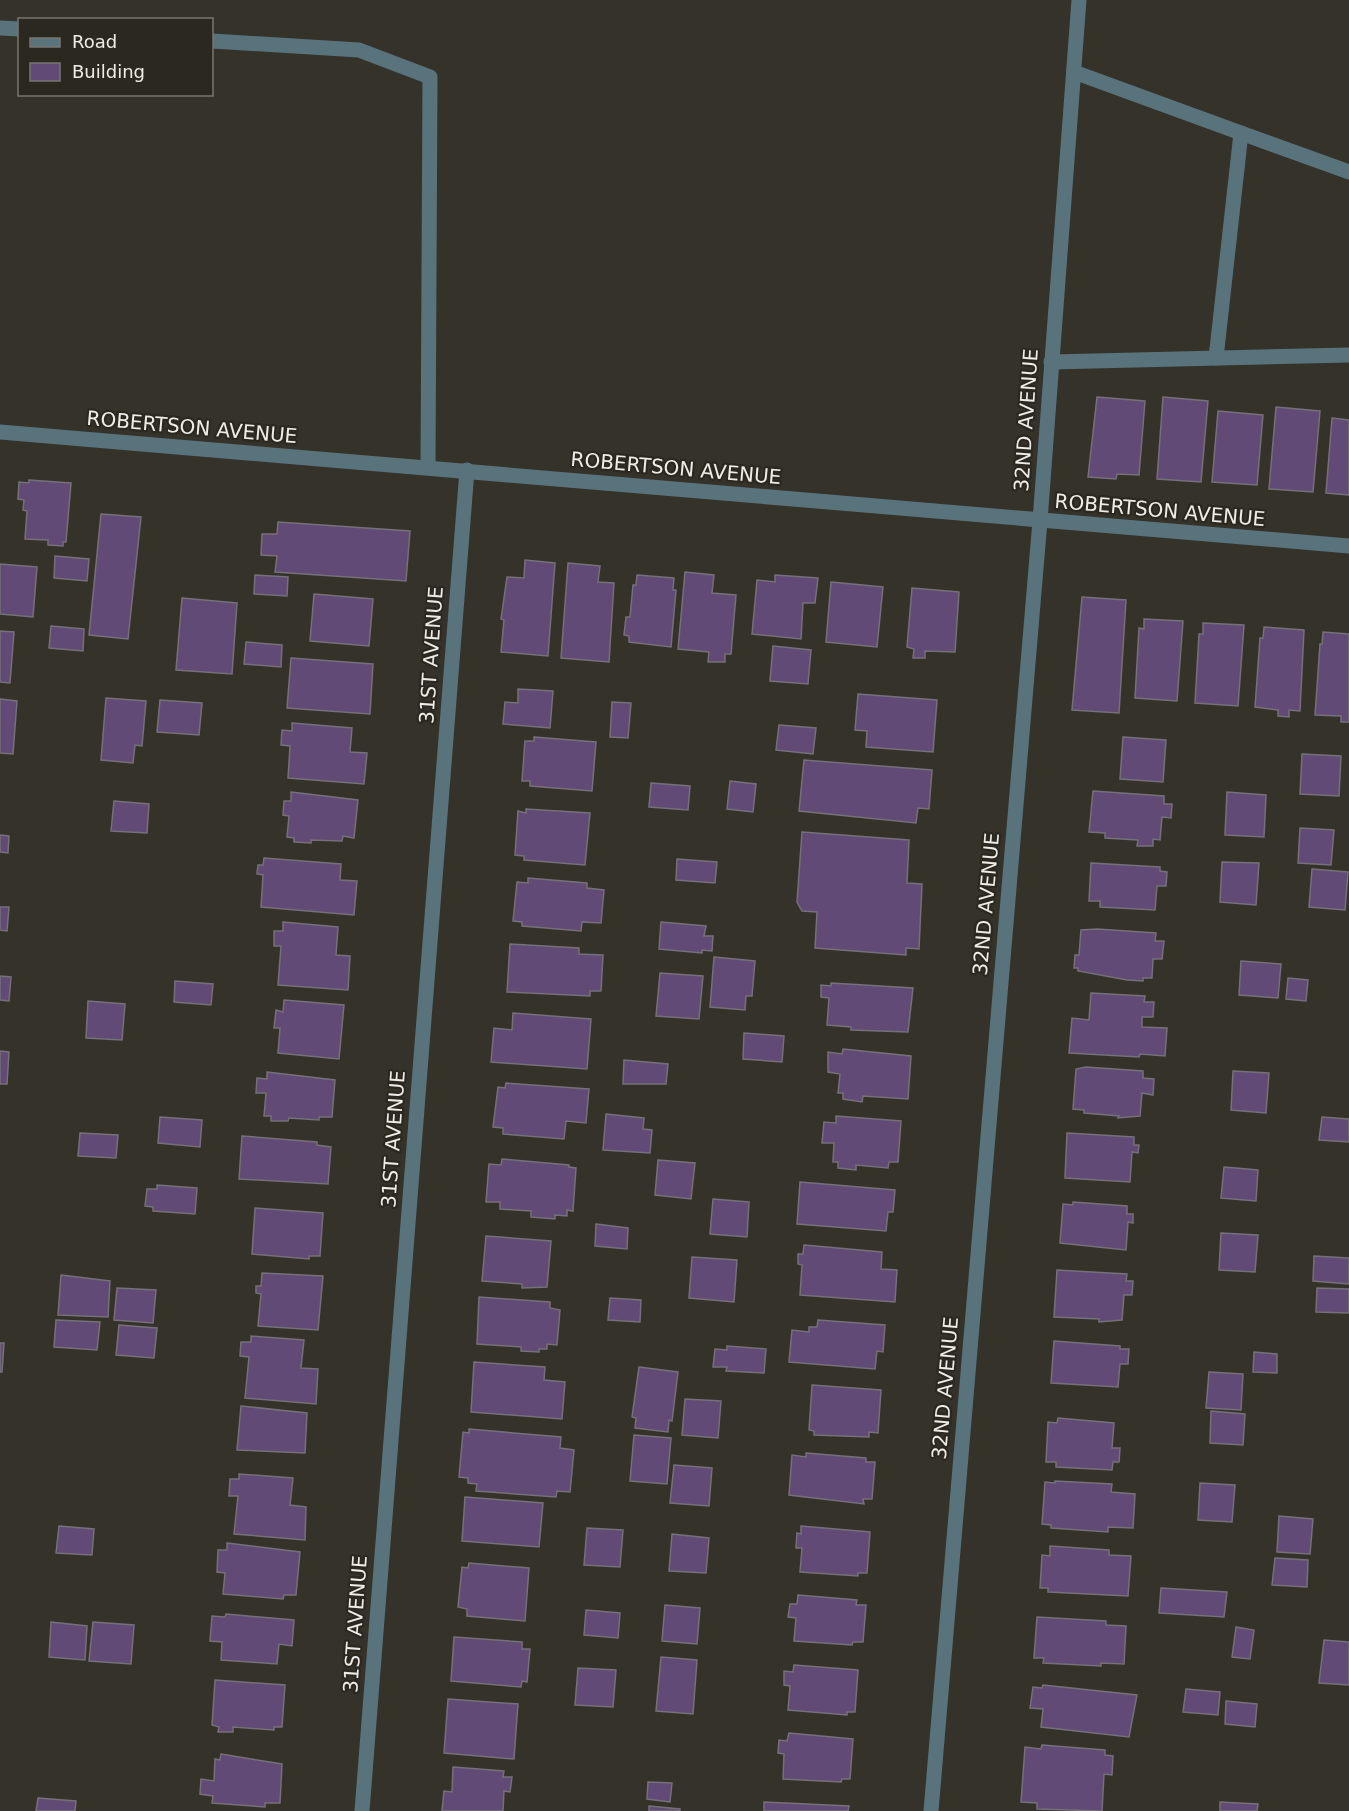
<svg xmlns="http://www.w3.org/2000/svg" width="1349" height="1811" font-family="'DejaVu Sans',sans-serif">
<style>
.building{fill:#614a75;stroke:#757079;stroke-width:1.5}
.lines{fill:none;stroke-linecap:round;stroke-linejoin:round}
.service{stroke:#59737c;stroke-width:15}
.minor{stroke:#59737c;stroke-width:15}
.tertiary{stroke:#59737c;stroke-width:15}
.labels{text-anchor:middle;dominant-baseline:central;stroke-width:4.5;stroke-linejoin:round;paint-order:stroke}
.street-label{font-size:20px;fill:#eeece7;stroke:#2b2820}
</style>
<rect width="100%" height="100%" fill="#35322a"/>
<!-- building -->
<g class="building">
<path d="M1097,397L1145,401L1139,475L1117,474L1116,479L1088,477Z"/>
<path d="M1163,397L1208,401L1201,482L1157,479Z"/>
<path d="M1276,407L1320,411L1313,492L1269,489Z"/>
<path d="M1218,411L1263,415L1257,485L1212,482Z"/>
<path d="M1332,418L1349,420V495L1326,493Z"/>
<path d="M29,480L71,483L66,542H63V546L48,545V540L25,539L27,511L23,510L24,500L18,499L19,482L29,483Z"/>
<path d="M101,514L141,517L128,639L89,635Z"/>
<path d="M278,522L410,531L406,581L275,572L277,556L261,555L262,534H277Z"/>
<path d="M55,556L89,559L87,581L54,578Z"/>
<path d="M525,560L555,563L548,656L501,652L504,620L501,619L507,577L524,578Z"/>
<path d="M568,563L600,566L598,582L614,583L609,662L561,658Z"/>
<path d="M0,564L37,567L33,617L0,614Z"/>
<path d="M685,572L714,575L712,593L736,595L731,654H725V662H708L709,652L678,649Z"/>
<path d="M255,575L288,577L287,596L254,594Z"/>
<path d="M637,575L674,578L673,590H676L671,647L629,642V636L624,635L626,617H630L633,585H636Z"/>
<path d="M775,575L818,578L815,603H803L801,639L752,634L757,580L775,582Z"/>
<path d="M831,582L883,587L877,647L826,642Z"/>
<path d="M912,588L959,592L955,652L925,651V658H913L914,649L907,647Z"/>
<path d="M314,594L373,599L369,646L310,641Z"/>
<path d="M1082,597L1126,600L1119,713L1072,710Z"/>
<path d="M182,598L237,603L232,674L176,670Z"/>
<path d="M1144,619L1183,621L1177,701L1135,698L1139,628L1144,629Z"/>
<path d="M1203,623L1244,625L1238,706L1195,703L1199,634H1203Z"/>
<path d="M51,626L84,629L83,651L49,648Z"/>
<path d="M1264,627L1304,630L1300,711L1289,710V717L1278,716V710L1255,707L1260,638H1263Z"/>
<path d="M0,631L14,632L10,683L0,682Z"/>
<path d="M1323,632L1349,634V722H1341V716L1315,715L1320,644H1322Z"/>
<path d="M246,642L282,645L281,667L244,664Z"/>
<path d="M773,646L811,650L808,684L770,681Z"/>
<path d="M291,658L373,664L370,714L287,708Z"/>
<path d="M518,689L553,691L550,728L503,724L505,702L518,703Z"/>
<path d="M858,694L937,700L933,752L866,747L867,731L855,730Z"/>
<path d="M106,698L146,701L142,746L135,745L133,763L101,760Z"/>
<path d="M0,699L17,701L13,754L0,753Z"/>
<path d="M160,700L202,703L199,735L157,732Z"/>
<path d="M612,702L631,703L628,738L610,737Z"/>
<path d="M292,723L352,728L350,752L367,753L364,784L288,778L290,746L281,745L282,730L292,731Z"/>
<path d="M779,725L816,728L813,754L776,750Z"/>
<path d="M534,737L596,742L592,791L530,786V781H522L525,741H534Z"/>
<path d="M1123,737L1166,740L1163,782L1120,779Z"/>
<path d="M1302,754L1341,756L1339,796L1300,794Z"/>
<path d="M804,760L932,770L929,809L918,808L916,823L799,811Z"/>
<path d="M730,781L756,784L753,812L727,809Z"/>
<path d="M651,783L690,786L688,810L649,807Z"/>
<path d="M1093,791L1164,796V804H1172L1171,818L1162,817L1160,840L1153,839V846H1137L1138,840L1105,838V833L1089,832Z"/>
<path d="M291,792L358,800L354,838L343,836L342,841L311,840V843L294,842V838L287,837L289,816L283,815L284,801H291Z"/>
<path d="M1227,792L1266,795L1264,837L1225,835Z"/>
<path d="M114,801L149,804L147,833L111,831Z"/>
<path d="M526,809L590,813L585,865L524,860V856L515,855L518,811L526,813Z"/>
<path d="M1300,828L1334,830L1331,865L1298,863Z"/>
<path d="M802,832L909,840L907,883L922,884L919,949L906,948V955L815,948L817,912L802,911L797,902Z"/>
<path d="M0,835L9,836L8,853L0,852Z"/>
<path d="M264,858L341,864L340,880L357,881L354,915L261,907L263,875L257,874L258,865H263Z"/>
<path d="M677,859L717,862L715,883L676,880Z"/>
<path d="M1222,862L1259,863L1256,905L1220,902Z"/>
<path d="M1091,863L1160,867V871L1167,872L1166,886H1157L1155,910L1100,907V901H1089Z"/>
<path d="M1312,869L1348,872L1345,910L1309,907Z"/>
<path d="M528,878L587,883V888L604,890L601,923L582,922L581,931L522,926V922L513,921L517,882L528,883Z"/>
<path d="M0,907H9L7,931L0,930Z"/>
<path d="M283,922L338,927L336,955L350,956L348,990L278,985L281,946H274V931H283Z"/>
<path d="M661,922L706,926L704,936H713L712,951L702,950V953L659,949Z"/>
<path d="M1097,929L1156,933L1155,941H1164L1162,959H1153L1152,978H1143V981L1127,980L1078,971V968H1074L1075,955H1079L1081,930Z"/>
<path d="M510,944L579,948V954L603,955L601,991H590V996L507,992Z"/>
<path d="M714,957L755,961L752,996H746L745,1010L710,1007Z"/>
<path d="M1241,961L1281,964L1278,998L1239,995Z"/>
<path d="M660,973L703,976L699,1019L656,1016Z"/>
<path d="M0,976L11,977L9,1001L0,1000Z"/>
<path d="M1288,978L1308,980L1306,1001L1286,999Z"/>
<path d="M175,981L213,984L211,1005L174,1002Z"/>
<path d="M831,983L913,988L908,1032L851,1030V1027L827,1025L829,998L821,997V985L831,986Z"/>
<path d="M1091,993L1145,996L1144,1002H1154L1153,1017H1142V1027L1167,1028L1165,1056L1140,1054L1139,1057L1069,1053L1072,1018L1089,1020Z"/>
<path d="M284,1000L344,1005L339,1059L278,1053L280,1028H274L276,1010L283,1012Z"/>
<path d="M88,1001L125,1004L122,1040L86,1038Z"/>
<path d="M513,1013L591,1019L587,1069L491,1062L494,1028L512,1030Z"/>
<path d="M744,1033L784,1036L782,1062L743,1059Z"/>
<path d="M843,1049L911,1056L908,1099L863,1096L862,1102L843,1099V1093H838L840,1074L828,1072V1052L842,1054Z"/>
<path d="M0,1051L9,1052L7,1084H0Z"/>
<path d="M624,1060L668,1064L666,1084H623Z"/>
<path d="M1086,1067L1143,1071V1078L1154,1079L1153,1095L1142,1093L1140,1116L1118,1118L1119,1116L1084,1113V1110L1073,1109L1076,1069Z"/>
<path d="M1233,1071L1269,1073L1266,1113L1231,1110Z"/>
<path d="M267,1072L335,1080L332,1117H319V1120L289,1118L288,1121H271V1116H264L266,1093H256L257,1078L267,1079Z"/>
<path d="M506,1083L589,1089L586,1123L566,1121L564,1139L503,1134V1128L493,1127L498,1087L505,1088Z"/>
<path d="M606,1114L644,1118L643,1129L652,1130L650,1153L603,1150Z"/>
<path d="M836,1116L901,1121L898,1162H889L888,1168L856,1165V1170L838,1168V1162H833L834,1143H822L824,1122L836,1123Z"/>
<path d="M160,1117L202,1120L200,1147L158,1143Z"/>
<path d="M1322,1117L1349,1119V1142L1319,1140Z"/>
<path d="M80,1133L118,1135L116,1158L78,1156Z"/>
<path d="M1067,1133L1134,1137V1145H1139L1138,1153L1132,1152L1130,1182L1065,1178Z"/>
<path d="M242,1136L317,1142V1145L331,1147L328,1184L239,1179Z"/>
<path d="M502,1159L569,1165V1167L576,1168L573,1211L567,1210V1216L555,1215V1219L531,1217V1211L500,1209V1202H486L489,1164L501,1165Z"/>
<path d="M658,1160L695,1163L691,1199L655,1195Z"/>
<path d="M1224,1167L1258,1170L1256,1201L1221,1198Z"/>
<path d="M800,1182L895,1190L893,1212H888L886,1231L797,1224Z"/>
<path d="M157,1185L197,1188L195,1214L153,1211V1207L145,1206L147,1189H157Z"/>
<path d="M713,1199L749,1202L747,1237L710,1234Z"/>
<path d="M1073,1202L1127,1206V1214H1133V1223L1128,1222L1126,1250L1060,1243L1063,1204L1073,1205Z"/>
<path d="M255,1208L323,1213L320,1256H309V1259L252,1254Z"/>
<path d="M596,1224L628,1228L627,1249L595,1246Z"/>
<path d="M1221,1233L1258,1235L1255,1272L1219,1270Z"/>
<path d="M486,1236L551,1241L547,1287L522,1288V1284L482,1281Z"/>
<path d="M804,1245L882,1252L881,1269L897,1270L895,1302L800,1295L802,1265L798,1264V1254H803Z"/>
<path d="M1314,1256L1349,1258V1284L1313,1281Z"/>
<path d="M692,1257L737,1260L734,1302L689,1298Z"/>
<path d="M1057,1270L1127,1274L1126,1281H1133L1132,1295H1124L1122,1320L1099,1322V1319L1054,1317Z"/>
<path d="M262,1273L323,1276L318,1330L258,1326L261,1294L256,1293V1286H261Z"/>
<path d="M61,1275L110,1281L108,1317L58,1315Z"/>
<path d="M117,1288L156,1290L153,1323L114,1320Z"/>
<path d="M1317,1288L1349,1289V1313L1316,1312Z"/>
<path d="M479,1297L550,1302V1308L560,1310L557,1345L547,1344V1349H539V1352L521,1351V1347L477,1344Z"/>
<path d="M610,1298L641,1300L640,1322L608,1320Z"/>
<path d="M56,1320L100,1322L97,1350L54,1347Z"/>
<path d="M818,1320L885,1325L883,1352L877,1351L875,1369L789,1362L792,1330L809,1332V1327H817Z"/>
<path d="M119,1325L157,1328L154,1358L116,1355Z"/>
<path d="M251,1336L304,1340L301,1368L318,1369L316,1404L245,1398L249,1357L240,1356L241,1342H251Z"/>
<path d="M1054,1341L1120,1346V1349H1129L1128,1364H1120L1118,1387L1051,1383Z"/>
<path d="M0,1343H4L2,1372H0Z"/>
<path d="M727,1346L766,1349L764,1373L726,1371L727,1367H713L715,1349L727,1350Z"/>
<path d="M1254,1352L1277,1354V1373L1253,1372Z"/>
<path d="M474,1362L545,1367L544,1380L565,1382L562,1419L471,1412Z"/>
<path d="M639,1367L678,1372L672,1421L669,1420L668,1432L635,1428L636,1418L632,1417Z"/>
<path d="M1209,1372L1243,1374L1241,1410L1206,1408Z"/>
<path d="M812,1385L881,1390L878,1433L869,1432V1437L814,1435V1431L809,1430Z"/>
<path d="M685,1399L721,1401L718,1438L682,1435Z"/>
<path d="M241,1406L307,1413L305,1453L237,1450Z"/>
<path d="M1211,1411L1245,1414L1243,1445L1210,1443Z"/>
<path d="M1058,1418L1114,1423L1112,1448H1120L1119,1462H1113L1112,1470L1056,1467V1462H1046L1048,1422L1057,1423Z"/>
<path d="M469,1429L561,1437L560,1448L574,1450L570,1492L557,1491L556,1497L476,1491L477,1484L468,1483V1478L459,1477L463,1432L469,1433Z"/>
<path d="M634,1435L671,1438L667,1484L630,1481Z"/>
<path d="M806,1453L866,1458V1462H875L872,1499H863L864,1504L789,1495L792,1455L806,1457Z"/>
<path d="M674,1465L712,1468L709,1506L670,1503Z"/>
<path d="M239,1474L293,1478L290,1505L306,1507L305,1540L234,1534L238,1496H229L230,1479H239Z"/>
<path d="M1055,1481L1112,1484L1111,1492L1135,1494L1133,1528L1108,1527V1532L1051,1528V1525L1042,1524L1045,1482L1055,1483Z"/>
<path d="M1200,1483L1235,1485L1232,1522L1198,1520Z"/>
<path d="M465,1497L543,1503L539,1547L462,1541Z"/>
<path d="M1279,1516L1313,1519L1310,1554L1277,1552Z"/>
<path d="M59,1526L94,1529L92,1555L56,1553Z"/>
<path d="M801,1526L870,1532L867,1573H858V1576L800,1572L802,1548H796L797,1533L801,1534Z"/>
<path d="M587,1528L623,1530L620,1567L584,1565Z"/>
<path d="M672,1534L709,1538L706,1573L669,1571Z"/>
<path d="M227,1543L300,1552L296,1595H284L283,1599L223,1594L225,1573L217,1572L218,1550H227Z"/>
<path d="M1050,1546L1109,1550V1555L1131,1556L1128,1596L1048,1592V1588H1040L1042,1555L1050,1556Z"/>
<path d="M1275,1558L1308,1560L1307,1587L1272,1585Z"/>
<path d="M469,1563L529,1568L525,1621L467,1616V1609L458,1607L462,1567L468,1568Z"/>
<path d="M1161,1588L1227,1592L1224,1617L1159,1613Z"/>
<path d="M798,1595L857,1600L856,1605H866L863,1642H853L852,1645L794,1641L796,1618L788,1617L790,1604H797Z"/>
<path d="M665,1605L700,1608L697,1644L662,1641Z"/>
<path d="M586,1610L620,1613L618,1638L584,1635Z"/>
<path d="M226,1614L294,1620L292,1646L279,1644L277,1664L221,1660L222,1642L210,1641L212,1616L225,1617Z"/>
<path d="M1037,1617L1106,1621V1625L1126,1626L1124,1664L1101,1663V1666L1043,1663L1044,1658H1034Z"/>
<path d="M51,1622L87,1626L85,1660L49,1657Z"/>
<path d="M93,1622L134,1625L131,1664L89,1661Z"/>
<path d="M1236,1627L1254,1630L1250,1659L1232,1657Z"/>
<path d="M454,1637L522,1642V1649H530L527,1682L522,1681L521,1687L451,1681Z"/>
<path d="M1324,1640L1349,1642V1685L1319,1683Z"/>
<path d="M661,1657L697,1660L693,1714L656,1711Z"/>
<path d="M794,1665L858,1670L855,1712H847V1715L788,1710L790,1686L784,1685V1671L793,1672Z"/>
<path d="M578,1668L616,1670L613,1707L575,1705Z"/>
<path d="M215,1680L285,1685L282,1727H274V1730L233,1727V1732H218L219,1727L212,1725Z"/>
<path d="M1043,1685L1137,1695L1129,1737L1041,1727L1043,1709L1030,1708L1033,1687L1042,1688Z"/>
<path d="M1186,1689L1220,1692L1218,1715L1183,1712Z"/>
<path d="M448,1699L518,1704L514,1759L444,1753Z"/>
<path d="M1226,1701L1257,1704L1255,1727L1225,1724Z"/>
<path d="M789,1733L853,1739L850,1779H842L841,1782L783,1779L784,1754L778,1753L779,1740L787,1741Z"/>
<path d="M1042,1745L1105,1750V1755L1113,1756L1112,1775L1104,1774L1102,1811L1037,1809V1803L1021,1802L1025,1747L1041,1749Z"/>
<path d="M221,1754L282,1764L280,1803H265V1807L212,1803L213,1796L200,1794L201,1779L214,1781L215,1759L220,1760Z"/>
<path d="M453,1767L504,1771L503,1777H512L510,1792L504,1791L503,1811H442L444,1791L452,1792Z"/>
<path d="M648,1782L672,1783L670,1802L647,1799Z"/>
<path d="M38,1798L76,1801L75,1811H36Z"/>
<path d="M764,1802L849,1806L848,1811H764Z"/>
<path d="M1220,1802L1258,1804L1257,1811H1220Z"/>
<path d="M649,1806L680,1809V1811H649Z"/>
</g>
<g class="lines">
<!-- service -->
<g class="service">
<path d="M0,28L20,29"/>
<path d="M212,41L359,50L430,77L428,467"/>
</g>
<!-- minor -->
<g class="minor">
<path d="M1074,72L1241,133"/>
<path d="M1216,358L1241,133L1349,172"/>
<path d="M1051,362L1349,355"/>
<path d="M362,1811L467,470"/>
<path d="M931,1811L1040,521L1079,0"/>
</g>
<!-- tertiary -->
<path class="tertiary" d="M0,432L1349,546"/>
</g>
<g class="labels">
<!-- street labels -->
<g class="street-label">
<text transform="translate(1026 420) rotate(-86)">32ND AVENUE</text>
<text transform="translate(192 427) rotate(5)">ROBERTSON AVENUE</text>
<text transform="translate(676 468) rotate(5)">ROBERTSON AVENUE</text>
<text transform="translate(1160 510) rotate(5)">ROBERTSON AVENUE</text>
<text transform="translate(431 655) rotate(-86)">31ST AVENUE</text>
<text transform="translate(986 904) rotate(-85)">32ND AVENUE</text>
<text transform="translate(393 1139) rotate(-86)">31ST AVENUE</text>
<text transform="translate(945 1388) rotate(-85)">32ND AVENUE</text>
<text transform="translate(355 1624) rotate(-86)">31ST AVENUE</text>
</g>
</g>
<!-- legend -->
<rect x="18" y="18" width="195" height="78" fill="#2b2820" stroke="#797670" stroke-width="1.5"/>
<rect x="30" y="38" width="30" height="9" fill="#59737c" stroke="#797670" stroke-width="1.5"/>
<text x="72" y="48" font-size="18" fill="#eeece7">Road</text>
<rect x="30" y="63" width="30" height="18" fill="#614a75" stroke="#797670" stroke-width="1.5"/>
<text x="72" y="78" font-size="18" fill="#eeece7">Building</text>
</svg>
